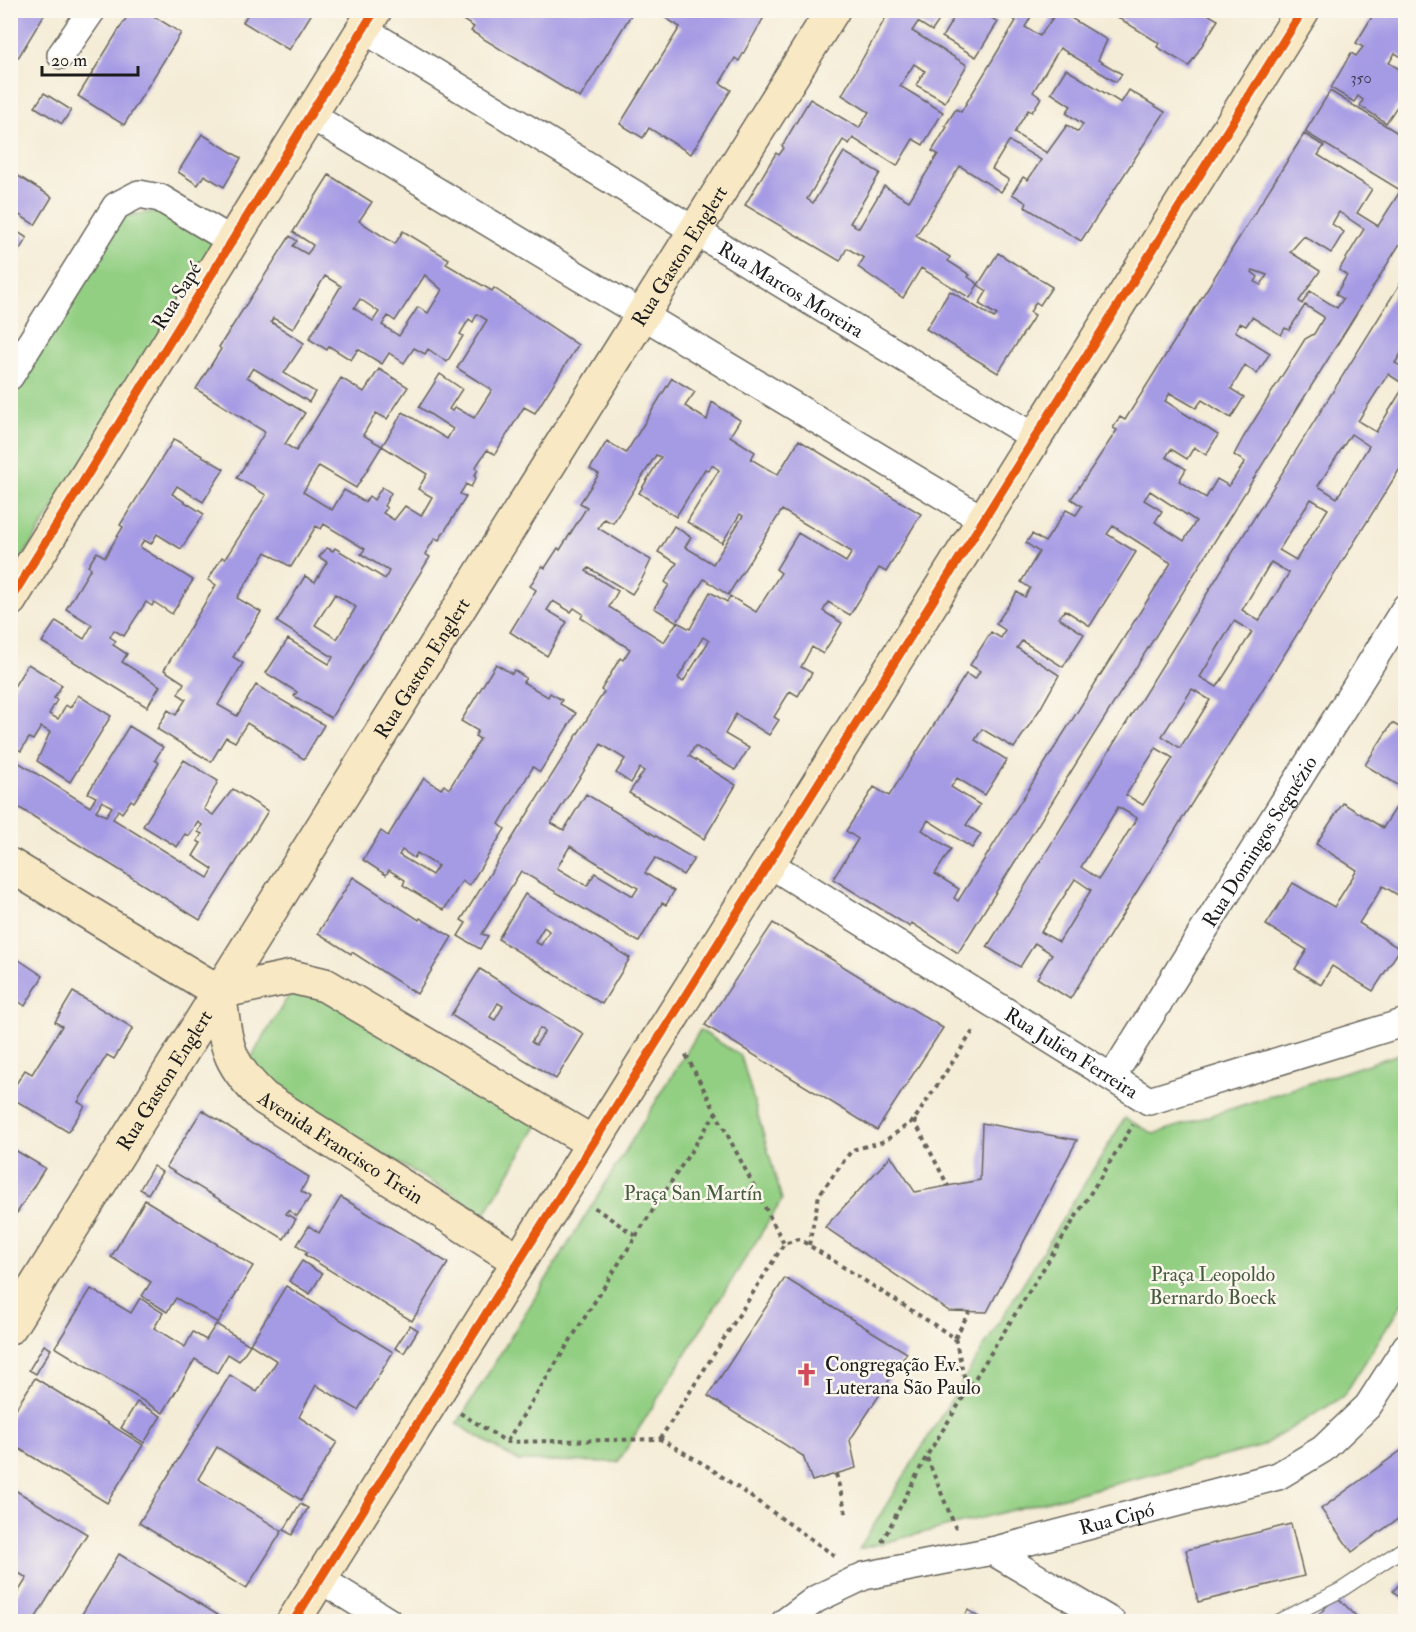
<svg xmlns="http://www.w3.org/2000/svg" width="1416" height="1632" font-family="'IM FELL Double Pica',serif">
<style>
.green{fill:#93cf83;stroke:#587650;stroke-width:1.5}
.building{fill:#a59ae4;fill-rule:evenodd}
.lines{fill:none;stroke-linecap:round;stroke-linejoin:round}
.lane-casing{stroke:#68655d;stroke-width:16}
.street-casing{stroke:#68655d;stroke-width:30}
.secondary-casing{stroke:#68655d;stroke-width:36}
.path{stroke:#68655d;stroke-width:4;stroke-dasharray:4.5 4.5;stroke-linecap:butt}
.lane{stroke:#fff;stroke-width:14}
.street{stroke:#fff;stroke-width:27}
.secondary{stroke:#f8e8c3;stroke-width:33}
.cycleway-casing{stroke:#fbf7ec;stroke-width:13}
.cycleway{stroke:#e8590c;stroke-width:9}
.labels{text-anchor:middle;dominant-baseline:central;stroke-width:5;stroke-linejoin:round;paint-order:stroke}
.number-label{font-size:16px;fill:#3e3c4e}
.street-label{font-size:20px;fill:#1c1c1c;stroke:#fbf7ec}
.park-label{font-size:20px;fill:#465b40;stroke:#fbf7ec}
.poi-label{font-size:20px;fill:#1c1c1c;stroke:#fbf7ec;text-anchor:start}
</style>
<rect width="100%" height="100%" fill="#fbf7ec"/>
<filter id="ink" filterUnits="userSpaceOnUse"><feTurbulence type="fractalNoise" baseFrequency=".0167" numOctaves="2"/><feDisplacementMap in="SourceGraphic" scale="12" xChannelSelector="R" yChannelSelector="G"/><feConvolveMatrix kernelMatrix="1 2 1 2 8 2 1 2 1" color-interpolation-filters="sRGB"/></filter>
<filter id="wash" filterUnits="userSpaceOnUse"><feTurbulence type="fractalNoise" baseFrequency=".008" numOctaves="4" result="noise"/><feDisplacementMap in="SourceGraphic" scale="24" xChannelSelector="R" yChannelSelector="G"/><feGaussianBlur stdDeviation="1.35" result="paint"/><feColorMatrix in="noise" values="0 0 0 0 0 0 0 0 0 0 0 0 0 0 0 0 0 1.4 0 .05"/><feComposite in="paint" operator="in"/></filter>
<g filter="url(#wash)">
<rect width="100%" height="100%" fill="#f4ecd6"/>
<!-- green -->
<g class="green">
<path d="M159,211L217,242L11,577L10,400L124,216Z"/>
<path d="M298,980L539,1123L485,1214L243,1071Z"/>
<path d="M700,1030L741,1056L782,1200L618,1462L518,1461L457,1424Z"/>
<path d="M1405,1052V1299L1343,1397L1260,1447L859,1549L1125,1118L1154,1134Z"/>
</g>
<g id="blocks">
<!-- building -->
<g class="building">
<path d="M10,10H47L18,58L10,53Z"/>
<path d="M131,10H144L181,33L124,125L78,96Z"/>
<path d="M250,10H314L289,50L243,22Z"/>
<path d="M447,10H634L580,98L471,31L474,27Z"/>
<path d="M653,10H768L739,61L735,58L720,83L731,90L691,154L649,128L643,138L620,124L680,27Z"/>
<path d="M890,10H979L998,22L976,57L942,37L953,19L944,13L932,31L918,22L912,31L967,65L945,102L916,85L925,71L914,64L900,86L943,112L923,145L913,139L897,166L853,138L849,144L843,140L807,199L813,203L844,152L880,173L850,223L859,228L884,186L909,201L938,154L932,151L947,127L945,126L956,109L961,112L1016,21L999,10H1035L1025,27L1040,36L1058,10L1107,40L1098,60L1122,74L1116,82L1060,48L1033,92L1041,98L1032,112L1028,110L1014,133L1047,153L1067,125L1078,132L1083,124L1066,113L1071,106L1051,93L1066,69L1121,103L1129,90L1165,112L1081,241L1025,207L1027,203L1012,194L1023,177L1028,180L1041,160L1009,141L992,169L1009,180L1001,192L960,166L916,236L950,257L948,261L970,275L968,277L978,284L970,298L921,268L903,298L858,267L864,258L847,248L840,261L745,205L776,153L779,155L784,148L782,146L810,99L859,128L869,112L842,95Z"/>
<path d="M1106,10H1212L1209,15L1218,20L1189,66L1157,47L1159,43Z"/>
<path d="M1376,10H1406V60L1395,53L1389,63L1406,73V93L1386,123L1360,106L1363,100L1358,96L1354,102L1331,88L1351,53L1356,56L1363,47L1356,43Z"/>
<path d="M1330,91L1406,138V181L1400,190L1305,132Z"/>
<path d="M44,93L71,110L62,124L35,107Z"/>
<path d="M202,134L241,158L224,187L204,175L198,185L178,172Z"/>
<path d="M1304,134L1324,146L1318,155L1372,189L1357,213L1378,226L1399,193L1406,198V234L958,953L912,923L910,927L833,879L858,839L846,831L874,787L889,796L966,674L975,679L980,671L970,665L991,632L1001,638L1005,630L996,624L1017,592L1025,597L1030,588L1021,582L1039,552L1026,543L1032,534L1045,542L1066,510L1076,515L1082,506L1071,499L1117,430L1113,428L1120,417L1125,420ZM1339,212L1364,229L1339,270L1347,275L1336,294L1343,299L1337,308L1310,291L1302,304L1299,301L1320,271L1290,252L1304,236L1331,253L1344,232L1332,224ZM1253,270L1267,275L1261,285L1255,282L1258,277L1252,272ZM1305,305L1324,317L1314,334L1305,339L1243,438L1234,455L1245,462L1229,486L1217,479L1206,498L1179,481L1186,469L1166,457L1171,449L1187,459L1194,447L1206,455L1218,435L1165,401L1170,393L1196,408L1202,400L1231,418L1244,397L1231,389L1245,365L1257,374L1270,353L1235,331L1240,323L1246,326L1252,317L1281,335L1285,328L1289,330ZM1150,491L1196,521L1184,541L1155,522L1162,511L1144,500ZM1113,526L1171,563L958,901L954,898L959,889L935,874L951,849L922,830L928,820L972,848L981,834L966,825L980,805L951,787L957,778L985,795L1007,760L975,740L982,729L1014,748L1040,709L1059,675L1017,648L1022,641L1063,667L1084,634L1059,618L1065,610L1090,626L1136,552L1107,534Z"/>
<path d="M10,171L52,197L35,225L10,209Z"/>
<path d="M329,175L372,202L359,221L395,244L403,231L449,259L446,264L492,291L494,288L578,345L535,413L524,407L495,454L487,450L475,468L478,470L474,476L476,478L471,487L466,484L460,494L466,497L439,540L435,538L425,554L430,557L331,718L294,696L297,692L266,673L288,639L329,664L333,657L277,622L305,576L315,582L327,562L319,557L327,548L333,551L335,548L385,579L389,571L361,554L365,549L324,524L321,529L316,526L291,567L266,552L237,598L261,612L233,657L243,663L218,705L237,716L256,685L324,725L304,759L247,723L235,742L226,737L211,762L157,729L168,710L176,715L186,699L178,694L184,683L164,670L216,585L208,580L222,557L225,559L266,495L237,478L265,432L196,389L221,349L219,347L290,236L297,241L293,246L307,254L311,249L313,245L293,232ZM425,275L442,290L428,313L418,307L399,336L382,325L388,316L395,321ZM325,276L341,286L309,339L327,350L329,346L351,360L358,349L382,364L389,353L404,363L414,348L425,354L428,349L447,362L463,336L460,334L469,319L473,322L477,314L487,320L457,368L492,390L474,418L455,407L452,411L449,409L462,389L440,374L419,407L453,429L447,439L403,412L382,446L427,474L418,489L432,497L421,516L405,506L394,520L383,513L387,508L384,506L391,493L382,487L374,500L369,496L365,502L344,490L332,510L303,492L319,466L356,488L382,446L363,435L376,413L387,419L408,387L379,369L364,392L341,378L296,451L285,444L305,413L247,377L253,368L309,402L315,392L284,373L304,343L271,322L273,318L293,329ZM360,299L379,312L373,321L354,308ZM335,594L356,607L337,639L315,625Z"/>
<path d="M10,227L27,238L10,264Z"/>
<path d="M998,253L1052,287L1040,305L1036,302L1030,312L1035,315L998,373L926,329L950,291L994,318L997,315L979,304L987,291L978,285Z"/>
<path d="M1406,274V346L1395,363L1406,369V459L1070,999L1037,978L1052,954L1035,943L1020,967L987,947ZM1388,374L1405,385L1376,432L1358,421ZM1351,434L1369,446L1337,498L1318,486ZM1311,499L1328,509L1296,560L1279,550ZM1271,562L1289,573L1259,621L1242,610ZM1234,621L1252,632L1217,687L1200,677ZM1192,689L1210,700L1180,748L1162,736ZM1156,748L1173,758L1143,805L1126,795ZM1118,807L1137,818L1099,879L1081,867ZM1075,879L1091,890L1059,942L1041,932Z"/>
<path d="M672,378L695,392L685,406L707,420L712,402L740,420L730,436L755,452L751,459L771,471L778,474L799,440L921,514L886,572L879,568L850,615L828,602L823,611L842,623L823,654L812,647L801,667L812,673L798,696L790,691L774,717L779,720L769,735L736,714L725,734L749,748L735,770L695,746L689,756L736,785L704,839L629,793L644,771L640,768L631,783L616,773L625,759L601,744L551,823L564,830L586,794L694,859L683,875L655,858L645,873L674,891L666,905L662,903L639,942L521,871L482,934L488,936L480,949L458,936L466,923L461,920L604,692L601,690L620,658L623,660L630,649L581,618L583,614L574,608L571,612L553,601L547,610L567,622L547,656L510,632L536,590L530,586L542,566L545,568L558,548L560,550L587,507L580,503L599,474L590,469L607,441L626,453ZM656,455L661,457L639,493L676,517L705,469L709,471L712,465L719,470L687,522L722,543L740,514L743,516L713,564L685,547L691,537L674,526L658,552L677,563L665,582L669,585L654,608L677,622L704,579L728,595L782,510L852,552L846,562L798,533L776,569L781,573L756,612L730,596L727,602L710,592L690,629L677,622L664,642L609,607L618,591L586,571L589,568L632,594L642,579L651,560L598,528L604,519L613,523ZM703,637L709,641L683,682L678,678ZM570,846L638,888L633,896L595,873L587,886L557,868Z"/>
<path d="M174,439L224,469L203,502L177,486L172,494L204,514L181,549L157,534L151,544L144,540L140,547L193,580L172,614L154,602L152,606L146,602L124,636L114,630L110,637L116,641L113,645L127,654L122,662L160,686L147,707L42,642L56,621L84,639L92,625L66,609L91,568L88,566L97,552L105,557L123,527L120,525Z"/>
<path d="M28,664L62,685L54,698L57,700L49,714L58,719L66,705L70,708L78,695L111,716L70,782L37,761L50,732L41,727L33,740L29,738L21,751L10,745V693Z"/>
<path d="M496,664L512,674L514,670L526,678L523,682L548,697L550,693L562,700L560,704L576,713L540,772L533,767L499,824L505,829L469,886L462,881L444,910L403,885L405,880L389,870L386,875L363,860L381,831L388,836L424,778L441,789L444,785L449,789L480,739L475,736L478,731L461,721ZM402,850L414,858L417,853L438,866L432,875L399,855Z"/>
<path d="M1392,723L1406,731V790L1365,765Z"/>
<path d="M129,726L163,747L155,760L159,763L134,802L131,800L122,813L118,810L113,819L208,878L213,869L193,856L201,843L197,841L202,834L198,832L202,825L198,822L189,836L185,834L177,847L143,826L184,760L218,781L204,809L213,815L233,789L268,811L200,920L10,802V757L90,807L96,797L88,793ZM102,801L112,807L106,816L96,811Z"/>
<path d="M1406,792V900L1383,886L1359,923L1400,949L1373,991L1332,966L1321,985L1295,969L1307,950L1266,925L1293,883L1334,907L1357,870L1316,844L1343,803L1383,828Z"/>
<path d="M353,877L419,920L420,918L452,937L417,994L352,952L351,954L318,933Z"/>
<path d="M525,894L630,958L602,1004L498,939ZM544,927L549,931L541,945L535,942Z"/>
<path d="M773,923L943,1028L877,1130L705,1025Z"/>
<path d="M10,954L43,976L25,1006L18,1001L10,1014Z"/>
<path d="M480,969L584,1034L556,1079L451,1015ZM498,1003L503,1006L495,1020L490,1017ZM540,1028L545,1031L536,1045L531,1042Z"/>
<path d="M73,992L133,1028L114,1059L107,1055L78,1102L85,1106L68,1132L10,1097V1093L25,1070L32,1074L62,1026L55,1022Z"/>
<path d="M202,1110L309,1177L301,1191L310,1197L297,1216L288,1210L286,1214L296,1219L284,1239L166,1167Z"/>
<path d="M982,1123L1077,1140L987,1312L949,1311L825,1227L891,1156L915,1192L980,1180Z"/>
<path d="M10,1147L45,1168L17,1213L10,1209Z"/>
<path d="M153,1166L162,1172L148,1194L140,1189Z"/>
<path d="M341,1197L448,1263L412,1321L305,1255L307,1252L297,1245L309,1226L319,1233Z"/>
<path d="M145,1200L253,1266L218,1323L176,1298L167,1312L142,1296L151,1282L111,1257Z"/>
<path d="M302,1261L322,1274L310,1294L289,1281Z"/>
<path d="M785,1278L907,1353L850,1440L856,1468L812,1481L803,1456L708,1396Z"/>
<path d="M286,1286L393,1352L358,1410L316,1385L299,1417L337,1442L301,1500L217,1447L198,1479L282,1531L246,1589L139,1523L230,1375L257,1392L277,1361L250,1344Z"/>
<path d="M91,1289L131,1313L140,1298L163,1313L154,1328L185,1347L193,1332L206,1340L216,1324L250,1345L239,1361L228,1354L217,1373L195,1359L163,1413L55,1347Z"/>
<path d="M410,1325L418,1330L404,1353L395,1348Z"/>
<path d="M44,1345L51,1349L36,1374L29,1370Z"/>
<path d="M35,1378L143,1445L107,1503L10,1443V1418Z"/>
<path d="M137,1402L161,1416L144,1443L121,1428Z"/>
<path d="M1406,1447V1513L1352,1552L1321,1509Z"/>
<path d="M10,1487L87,1534L33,1622H10V1605L27,1578L10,1568Z"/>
<path d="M300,1504L308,1508L292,1535L284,1530Z"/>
<path d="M1291,1524L1304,1576L1198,1602L1186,1550Z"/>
<path d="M119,1554L226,1620V1622H77Z"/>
<path d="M1406,1578V1603L1393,1591Z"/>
<path d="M1336,1596L1362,1622H1312Z"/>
<path d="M968,1610L986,1622H961Z"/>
</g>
</g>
</g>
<g filter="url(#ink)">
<use href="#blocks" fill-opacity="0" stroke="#68655d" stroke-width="1.5"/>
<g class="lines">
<defs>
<path id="lane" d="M1278,1622L1341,1590L1406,1547"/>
<g id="street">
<path id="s1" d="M363,29L1034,437"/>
<path d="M61,55L92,10"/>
<path d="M310,115L982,519"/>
<path d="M10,376L116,206L139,194L160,198L232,241"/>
<path id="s2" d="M768,863L1149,1101L1406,1022"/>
<path id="s3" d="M1112,1077L1406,607"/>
<path d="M992,1551L1112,1622"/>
<path d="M320,1579L389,1622"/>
<path id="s4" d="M785,1622L816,1599L864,1576L992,1551L1278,1476L1323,1449L1368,1406L1406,1347"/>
</g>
<g id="secondary">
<path d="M10,600L375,10"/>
<path d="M10,865L219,992L292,977L325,985L593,1143"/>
<path id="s5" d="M219,992C227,1045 224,1060 264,1098L519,1261"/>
<path id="s6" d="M10,1327L833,10"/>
<path d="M293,1622L1303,10"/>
</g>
</defs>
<!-- lane casing -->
<use href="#lane" class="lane-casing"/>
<!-- street casing -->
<use href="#street" class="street-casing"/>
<!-- secondary casing -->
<use href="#secondary" class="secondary-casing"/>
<!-- path -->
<g class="path">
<path d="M686,1055L784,1244"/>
<path d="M914,1120L948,1186"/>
<path d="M636,1236L717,1111"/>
<path d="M809,1245L819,1195L852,1150L885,1141L914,1120L975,1028"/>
<path d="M955,1338L969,1312"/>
<path d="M460,1413L507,1442L660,1439L707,1466L835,1556"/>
<path d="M660,1439L784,1244L799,1239L955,1338L968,1393"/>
<path d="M507,1441L636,1236L592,1206"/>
<path d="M927,1458L956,1529"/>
<path d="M836,1474L847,1517"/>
<path d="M882,1542L926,1457L1133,1125"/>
</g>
<!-- lane -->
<use href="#lane" class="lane"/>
<!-- street -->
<use href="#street" class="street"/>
<!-- secondary -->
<use href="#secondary" class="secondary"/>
<defs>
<g id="cycleway">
<path d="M10,600L375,10"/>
<path d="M293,1622L1303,10"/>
</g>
</defs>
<!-- cycleway casing -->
<use href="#cycleway" class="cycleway-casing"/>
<!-- cycleway -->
<use href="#cycleway" class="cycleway"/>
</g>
</g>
<!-- icons -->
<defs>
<symbol id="church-bare" viewBox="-9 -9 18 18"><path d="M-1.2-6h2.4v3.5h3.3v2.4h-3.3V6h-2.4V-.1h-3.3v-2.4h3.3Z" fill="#d1495b" stroke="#fbf7ec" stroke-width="2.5" paint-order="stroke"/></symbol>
</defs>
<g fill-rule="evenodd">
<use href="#church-bare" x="790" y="1358" width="33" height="33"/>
</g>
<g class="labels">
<!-- number labels -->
<g class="number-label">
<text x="1361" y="78">350</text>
</g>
<!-- street labels -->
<g class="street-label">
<text stroke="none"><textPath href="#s6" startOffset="1263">Rua Gaston Englert</textPath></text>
<text stroke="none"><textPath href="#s1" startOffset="501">Rua Marcos Moreira</textPath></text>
<text transform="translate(177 296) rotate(-58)">Rua Sapé</text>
<text stroke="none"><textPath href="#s6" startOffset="777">Rua Gaston Englert</textPath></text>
<text stroke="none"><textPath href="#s3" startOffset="278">Rua Domingos Seguézio</textPath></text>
<text stroke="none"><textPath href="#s2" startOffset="358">Rua Julien Ferreira</textPath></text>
<text stroke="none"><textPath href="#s6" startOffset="291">Rua Gaston Englert</textPath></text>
<text stroke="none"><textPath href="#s5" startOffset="210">Avenida Francisco Trein</textPath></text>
<text stroke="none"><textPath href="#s4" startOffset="351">Rua Cipó</textPath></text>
</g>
<!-- park labels -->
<g class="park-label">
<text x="693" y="1193">Praça San Martín</text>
<text x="1213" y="1274">Praça Leopoldo<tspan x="1213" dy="23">Bernardo Boeck</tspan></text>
</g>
<!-- poi labels -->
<g class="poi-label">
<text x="825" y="1364">Congregação Ev.<tspan x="825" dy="23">Luterana São Paulo</tspan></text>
</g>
</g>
<!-- margin -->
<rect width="1416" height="1632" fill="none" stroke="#fbf7ec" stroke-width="36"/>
<!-- scale -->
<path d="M42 66v9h96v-9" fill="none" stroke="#1c1c1c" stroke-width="3"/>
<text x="51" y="66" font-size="18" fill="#1c1c1c" stroke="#fbf7ec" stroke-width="4.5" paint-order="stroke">20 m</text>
</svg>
